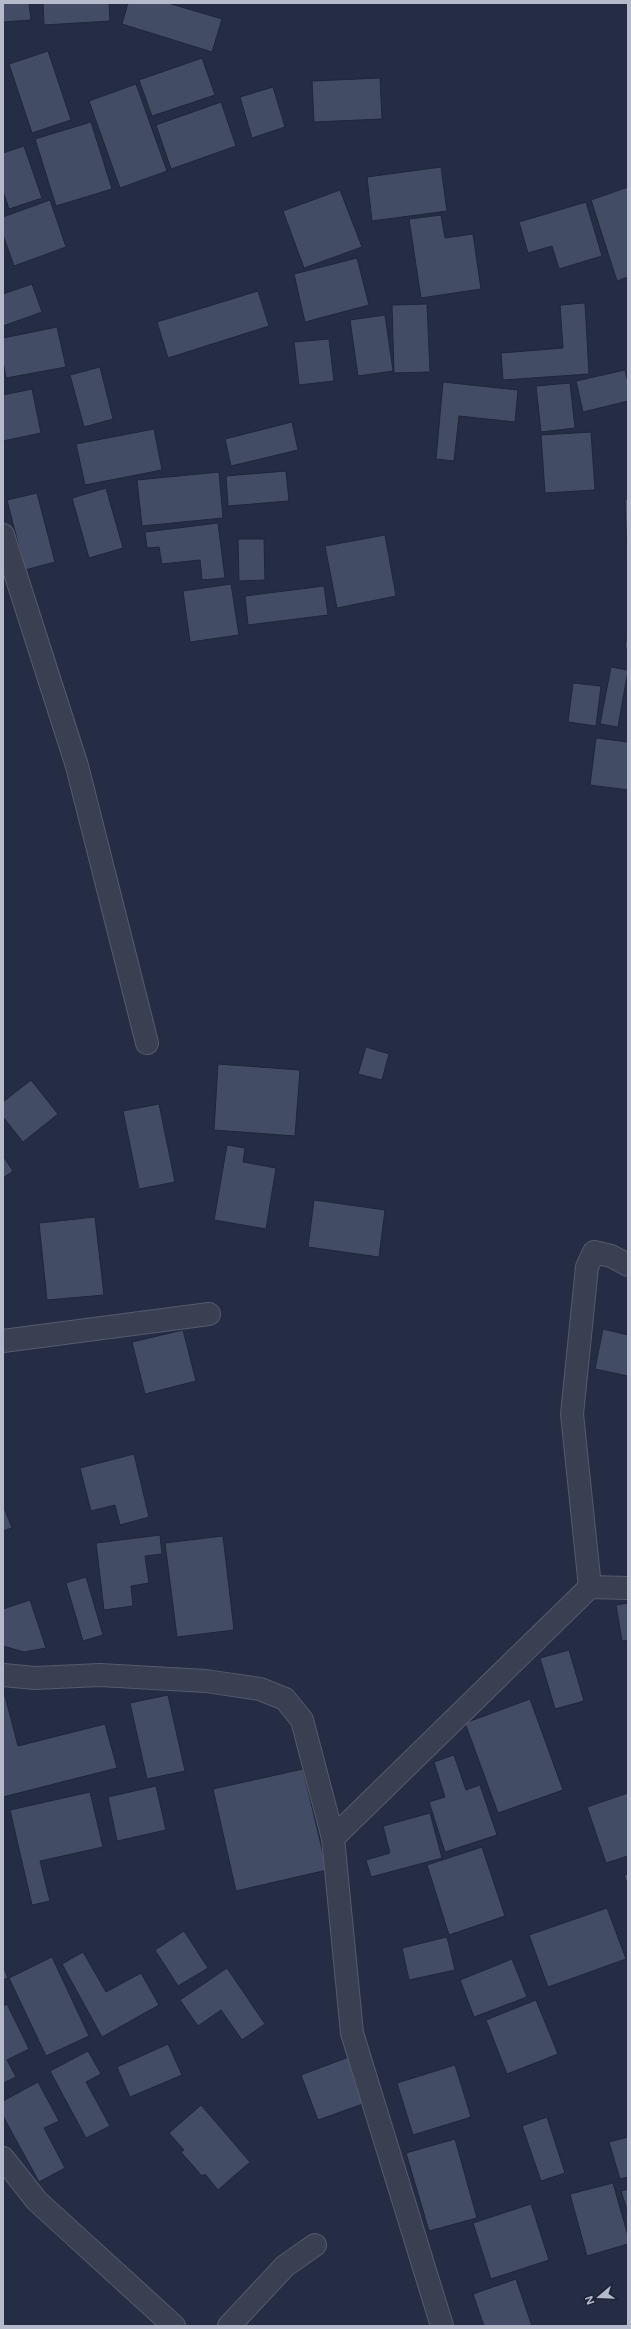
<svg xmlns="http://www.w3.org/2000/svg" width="631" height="2329" font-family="Figtree,sans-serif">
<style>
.building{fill:#434c65;stroke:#20263a}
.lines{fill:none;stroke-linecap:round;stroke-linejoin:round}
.minor-casing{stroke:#545b6c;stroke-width:24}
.minor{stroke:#394052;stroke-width:22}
</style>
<rect width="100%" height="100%" fill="#242d43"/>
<!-- building -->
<g class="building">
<path d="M3,3H29L31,20L3,22Z"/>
<path d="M43,3H109L110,21L44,25Z"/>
<path d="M128,3H168L222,19L212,52L122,24Z"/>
<path d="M48,51L71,120L32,133L9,64Z"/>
<path d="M202,58L215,95L152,116L139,80Z"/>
<path d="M380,78L382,119L314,122L312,81Z"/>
<path d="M136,84L167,171L120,188L89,101Z"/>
<path d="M273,87L285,127L252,138L240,97Z"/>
<path d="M221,102L236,146L171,169L156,125Z"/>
<path d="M91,122L112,189L56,206L35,139Z"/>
<path d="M24,146L42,198L9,209L3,191V153Z"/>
<path d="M441,167L447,211L372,221L367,177Z"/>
<path d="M628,187V277L617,281L591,200Z"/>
<path d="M340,190L362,247L304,268L283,211Z"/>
<path d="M50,200L66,247L14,266L3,235V217Z"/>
<path d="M586,202L602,256L559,269L552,246L528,253L519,222Z"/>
<path d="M441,215L445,238L473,234L481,289L421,298L409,219Z"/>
<path d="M357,258L369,305L305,322L294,274Z"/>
<path d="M32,284L42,312L3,326V294Z"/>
<path d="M258,291L269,326L168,358L157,322Z"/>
<path d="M585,303L589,374L503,380L501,353L563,348L560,305Z"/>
<path d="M427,304L430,372L394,373L392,305Z"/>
<path d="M385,315L393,371L358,376L350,320Z"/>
<path d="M57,327L66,367L6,378L3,361V338Z"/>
<path d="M329,339L334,381L299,385L294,342Z"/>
<path d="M100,367L113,419L84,427L70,375Z"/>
<path d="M625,370L628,382V401L583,412L576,381Z"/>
<path d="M443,382L518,390L515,422L459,416L454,461L436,459Z"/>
<path d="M570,383L575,428L541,432L536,386Z"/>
<path d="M32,389L41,433L3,441V395Z"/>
<path d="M292,422L298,450L231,466L225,439Z"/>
<path d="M154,429L162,470L85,485L76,444Z"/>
<path d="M591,432L595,490L545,493L541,435Z"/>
<path d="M286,471L289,501L228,506L226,476Z"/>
<path d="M219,472L223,518L142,526L137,480Z"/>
<path d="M106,488L123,548L89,558L72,498Z"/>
<path d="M37,493L55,562L25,570L7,500Z"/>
<path d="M625,499H628V582Z"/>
<path d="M218,523L225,578L202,580L200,560L162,564L159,547L147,548L145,532Z"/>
<path d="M385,535L396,596L337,608L325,546Z"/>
<path d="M238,539H264L265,580L239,581Z"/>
<path d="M231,584L239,635L190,642L183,591Z"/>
<path d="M324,586L328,615L248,625L245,596Z"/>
<path d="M628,627V648H625Z"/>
<path d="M611,667L628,670L618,727L600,724Z"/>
<path d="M573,683L601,686L596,726L568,722Z"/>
<path d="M596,738L628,742V790L590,785Z"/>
<path d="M366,1047L389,1054L382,1080L358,1074Z"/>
<path d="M218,1064L300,1070L295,1136L214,1130Z"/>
<path d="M31,1080L58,1114L23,1142L3,1117V1102Z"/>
<path d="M159,1104L175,1182L139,1189L123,1111Z"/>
<path d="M227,1145L245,1148L243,1162L276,1168L266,1229L214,1220Z"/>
<path d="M3,1156L13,1171L3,1178Z"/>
<path d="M314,1200L385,1210L379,1257L308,1247Z"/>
<path d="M95,1217L104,1295L47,1300L39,1223Z"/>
<path d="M603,1329L628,1335V1376L595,1369Z"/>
<path d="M183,1330L196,1381L145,1394L132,1342Z"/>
<path d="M134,1454L149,1517L120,1525L115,1505L91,1511L80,1468Z"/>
<path d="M3,1505L12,1528L3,1531Z"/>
<path d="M160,1535L162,1554L145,1556L149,1583L131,1586L133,1606L104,1610L96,1543Z"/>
<path d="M223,1536L234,1630L177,1637L165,1543Z"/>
<path d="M86,1577L103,1635L83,1641L66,1583Z"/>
<path d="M30,1600L46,1648L24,1652L3,1646V1609Z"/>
<path d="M628,1603V1640L622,1641L616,1605Z"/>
<path d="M569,1650L584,1701L555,1709L540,1658Z"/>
<path d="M168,1695L185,1771L147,1779L130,1703Z"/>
<path d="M5,1696L18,1746L105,1724L117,1768L3,1797V1697Z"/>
<path d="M530,1699L563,1790L498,1813L465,1723Z"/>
<path d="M454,1755L466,1790L480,1785L497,1835L445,1852L429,1802L445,1797L434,1762Z"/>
<path d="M303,1769L327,1870L236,1891L213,1789Z"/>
<path d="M156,1786L166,1830L117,1841L108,1797Z"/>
<path d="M90,1792L103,1847L40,1861L50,1901L32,1905L10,1810Z"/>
<path d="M628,1793V1856L606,1863L587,1807Z"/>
<path d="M430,1813L442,1858L371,1877L366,1860L390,1853L383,1826Z"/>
<path d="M482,1847L505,1916L449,1935L427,1865Z"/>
<path d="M628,1874V1886L624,1875Z"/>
<path d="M607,1908L626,1959L548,1987L529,1935Z"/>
<path d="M184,1931L208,1968L178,1986L155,1950Z"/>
<path d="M447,1937L455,1970L409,1980L402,1948Z"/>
<path d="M83,1952L106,1992L141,1973L159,2005L102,2037L62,1964Z"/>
<path d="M52,1957L89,2036L46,2056L9,1978Z"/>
<path d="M512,1959L527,1997L474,2017L460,1980Z"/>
<path d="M3,1966L8,1978L3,1980Z"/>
<path d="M227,1968L265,2024L242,2040L221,2010L198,2026L180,2000Z"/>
<path d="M536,2000L558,2054L507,2074L486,2020Z"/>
<path d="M7,2004L29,2049L7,2060L16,2077L3,2083V2006Z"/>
<path d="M168,2044L182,2075L130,2097L117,2067Z"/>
<path d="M88,2051L101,2074L86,2082L110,2126L86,2138L50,2071Z"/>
<path d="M354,2055L371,2101L318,2120L301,2075Z"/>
<path d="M455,2065L471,2117L413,2135L397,2083Z"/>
<path d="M38,2082L59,2121L44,2128L65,2168L39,2182L3,2116V2101Z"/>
<path d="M201,2105L250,2162L218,2190L205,2174L202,2176L181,2152L184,2150L169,2133Z"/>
<path d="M547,2117L565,2173L541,2181L522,2126Z"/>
<path d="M628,2137V2177L620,2179L609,2142Z"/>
<path d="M455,2139L477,2218L429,2231L406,2153Z"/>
<path d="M613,2183L628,2236V2244L587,2256L570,2194Z"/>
<path d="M628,2189V2213L621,2191Z"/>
<path d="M531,2204L549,2260L491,2279L473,2223Z"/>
<path d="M516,2279L532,2326H484L473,2294Z"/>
</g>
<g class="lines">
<defs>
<g id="minor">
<path d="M3,535L77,766L147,1043"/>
<path d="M3,1341L209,1314"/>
<path d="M590,1587L572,1414L587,1267L594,1252L611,1256L628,1265"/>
<path d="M3,1675L35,1678L100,1675L206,1681L260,1689L285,1699L302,1720L333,1838L352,2033L442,2326"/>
<path d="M333,1838L590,1587L628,1588"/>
<path d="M3,2158L37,2201L174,2326"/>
<path d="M229,2326L285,2266L315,2245"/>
</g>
</defs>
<!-- minor casing -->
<use href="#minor" class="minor-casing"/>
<!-- minor -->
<use href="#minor" class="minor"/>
</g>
<!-- border -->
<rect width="631" height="2329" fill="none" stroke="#b6bbcc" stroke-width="8"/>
<!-- north arrow -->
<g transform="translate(599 2297) rotate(251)" stroke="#1d2438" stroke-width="3" paint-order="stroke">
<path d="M0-3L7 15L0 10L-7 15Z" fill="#b6bbcc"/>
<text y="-6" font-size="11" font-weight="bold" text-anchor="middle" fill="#b6bbcc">N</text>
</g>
</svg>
